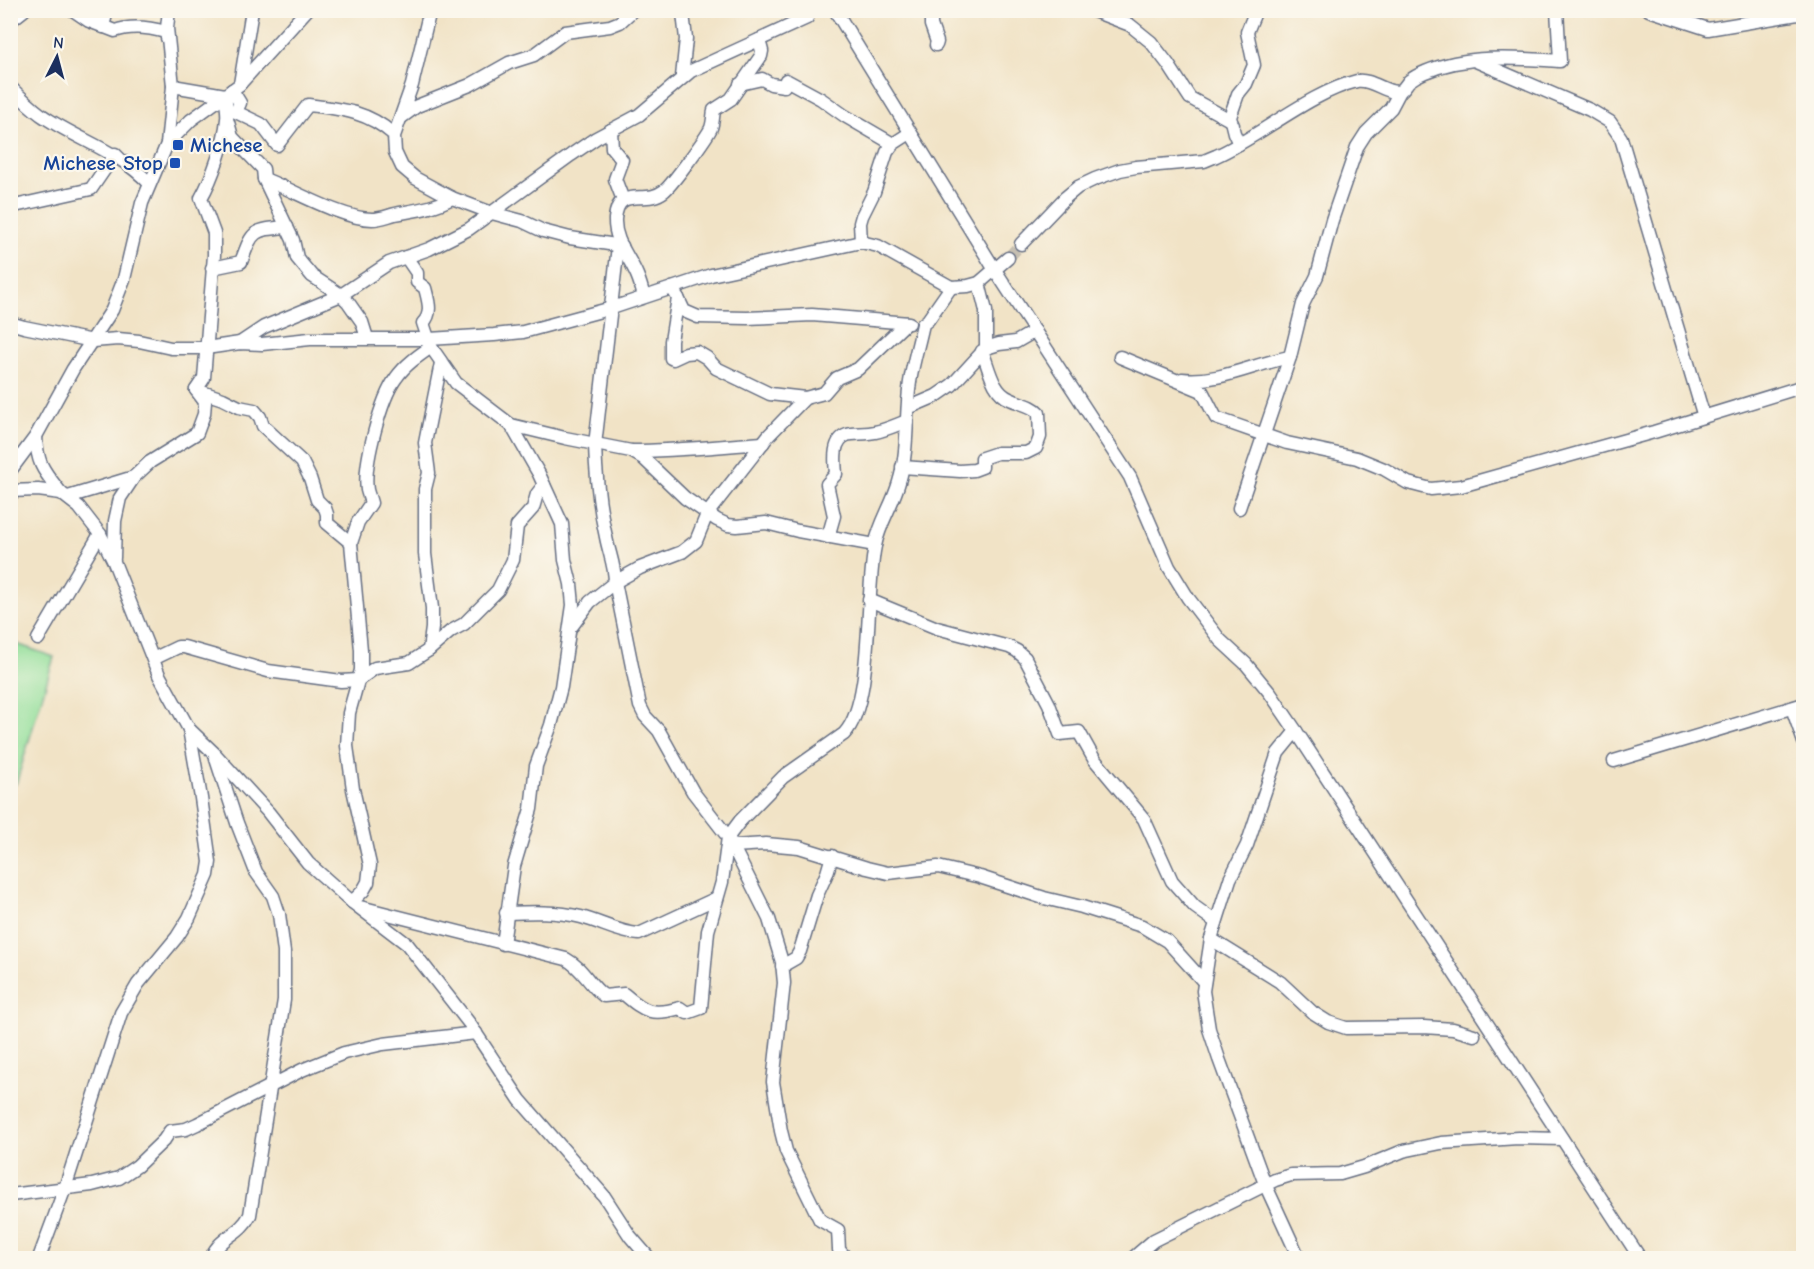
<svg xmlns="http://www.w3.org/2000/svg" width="1814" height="1269" font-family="'Comic Neue',sans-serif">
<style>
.green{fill:#95df9b;stroke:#58877c;stroke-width:1.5}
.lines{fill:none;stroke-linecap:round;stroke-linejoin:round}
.minor-tunnel{stroke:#c6bfb1;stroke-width:12;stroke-dasharray:12 6;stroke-linecap:butt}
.minor-casing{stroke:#666e82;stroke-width:15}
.minor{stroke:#fff;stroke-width:12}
.transit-dot{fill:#1a4fb4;stroke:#fbf7ec;stroke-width:2}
.labels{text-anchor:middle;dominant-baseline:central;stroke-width:4.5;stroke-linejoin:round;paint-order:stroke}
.transit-label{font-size:21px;font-weight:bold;fill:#164399;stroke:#fbf7ec;text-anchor:start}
</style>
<rect width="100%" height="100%" fill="#fbf7ec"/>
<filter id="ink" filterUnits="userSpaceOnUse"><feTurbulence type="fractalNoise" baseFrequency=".0167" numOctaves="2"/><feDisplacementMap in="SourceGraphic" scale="12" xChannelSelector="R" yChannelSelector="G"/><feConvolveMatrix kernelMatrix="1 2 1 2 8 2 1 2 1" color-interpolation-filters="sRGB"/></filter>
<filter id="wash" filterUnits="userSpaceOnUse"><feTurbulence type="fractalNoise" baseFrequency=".008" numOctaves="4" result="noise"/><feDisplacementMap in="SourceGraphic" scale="24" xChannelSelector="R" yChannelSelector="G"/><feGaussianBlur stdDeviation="1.35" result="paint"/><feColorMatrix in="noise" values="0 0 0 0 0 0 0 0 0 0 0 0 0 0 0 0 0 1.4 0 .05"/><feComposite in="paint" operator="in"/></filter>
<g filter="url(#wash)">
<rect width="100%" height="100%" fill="#f1e3c6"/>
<!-- green -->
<path class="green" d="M11,642L54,657L16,784L10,783Z"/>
</g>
<g filter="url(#ink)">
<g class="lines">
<!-- minor-tunnel -->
<path class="minor-tunnel" d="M1008,258L1021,244"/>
<defs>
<g id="minor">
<path d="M73,10L89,21L115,31C131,25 148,27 166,32L167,38"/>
<path d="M430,10L412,85L394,136L395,152L402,167L415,178L452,198L492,213L522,221L543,231L570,238L622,246"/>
<path d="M680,10L683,13L686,39L682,77"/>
<path d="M835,10L995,270L1130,477L1169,567L1188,598L1220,640L1246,664L1270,693L1296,731L1640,1258"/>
<path d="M931,10V25L937,42L936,45"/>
<path d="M1091,10L1130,25L1151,42L1168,64L1190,98L1230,120L1233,125"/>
<path d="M1649,10L1708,29L1804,13"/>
<path d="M10,21L24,10"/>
<path d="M103,27L107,10"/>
<path d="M1476,61L1590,110L1610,122L1621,138L1704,417"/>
<path d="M240,84L252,10"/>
<path d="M740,84L762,79L771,84L784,86L786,80L821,99L845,116L893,144"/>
<path d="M10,87C22,98 33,110 46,118C81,141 120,152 149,183"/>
<path d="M232,90L240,103L236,112L261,124L277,145L308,105C341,109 367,111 393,134"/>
<path d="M402,117L417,106L470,85L509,63L534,55L565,32L610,26L620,22L633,10"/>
<path d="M228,122L232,137L263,169L264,179L293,240L297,258L312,276L341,295L348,302L362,322L367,338"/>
<path d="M611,130L612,148L622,160L615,179L623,200"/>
<path d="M167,144L191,120L239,85L307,10"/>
<path d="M1239,144L1234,133L1230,117L1238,94L1246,84L1254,65L1247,32L1256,10"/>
<path d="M264,179C294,190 342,219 372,219C381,219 387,216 395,214C416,210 434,208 452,198"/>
<path d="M10,207L91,189L115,154L119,158"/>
<path d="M861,242L860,223L862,216L874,192L887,152L893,144L910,133"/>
<path d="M1021,244L1066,197L1078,187L1095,179L1120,170L1136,167L1204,161L1216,156C1261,136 1309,93 1357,81C1371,78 1390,96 1400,91C1404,89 1406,84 1409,81C1414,77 1420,74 1425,72C1467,54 1516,58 1560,61L1557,10"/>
<path d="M618,246L595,445C596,476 599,507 606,537C609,553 615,566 615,582L640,706L645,716L659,731L693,792L728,837L769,919L782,962L784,983L773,1082L781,1131L786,1151L820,1220L838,1230L839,1250L846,1258"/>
<path d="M406,257L417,273V282L425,288C428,300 433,313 423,323L431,347L456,383L511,425L539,474L562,524L565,560L571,584L573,605L561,687L551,725L536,766L531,809L514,866L503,944"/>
<path d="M212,268L241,262C253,230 252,230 287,227"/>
<path d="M979,283L986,311V348"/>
<path d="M672,288L678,298L671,341V358L673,359L686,353L697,352L707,358L716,368L770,394L805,398L824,393L837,378L858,369L906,323"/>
<path d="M644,297C642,289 640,282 637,275C629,256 614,241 615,219C618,184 645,206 664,191C671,186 707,137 711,128C713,123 713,116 714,110L731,99L761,56L762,51L759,40"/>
<path d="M678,298L684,311L698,317L747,318L812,315L909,323"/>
<path d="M10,323L24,327L93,341L118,339L139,341L171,348H206L240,343L262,344L310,339H429L494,335L523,332L612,308L711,275L861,242L878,246L951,287L968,286L979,283L1008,258"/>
<path d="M240,343L264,327L341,295L389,263L429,249L469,229L571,155L596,138L639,115L691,71L807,18"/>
<path d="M1120,357L1202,391L1216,418L1287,443L1357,458L1384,469L1408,483L1431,489L1461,486L1654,432L1804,386"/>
<path d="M1182,379C1219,383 1254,364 1290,357"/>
<path d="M196,390L223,399L239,407L254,410L260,417L263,426L302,462L310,478L317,500L325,508L327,514V523L351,543L361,650V670L349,713L347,746L353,789L370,865L368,882L363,891L352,902"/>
<path d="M908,408L936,396L952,385L986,348L999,344L1016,342L1035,331"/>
<path d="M511,425L565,438L631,451L643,458L685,498L717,520L728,525L737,526L766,523L798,531L875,545"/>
<path d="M36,436C37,465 44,471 61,493"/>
<path d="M632,451C676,451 719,446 763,443"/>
<path d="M902,467L960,471L974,470L982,467V458L997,453H1026L1036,448L1040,437L1039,413C1032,405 1020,404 1010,399C992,392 989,367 982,351"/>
<path d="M10,471L36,436L73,369L112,310L124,279L142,203L167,144L173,86L167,28L169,10"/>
<path d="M10,491L38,490L61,493L79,507L100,534L114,562L159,675L189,729L214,753L268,812L308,863L352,902L407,944L469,1023L520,1100L604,1196L630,1236L649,1258"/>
<path d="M68,497L134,477"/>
<path d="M1239,508L1290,357L1303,304L1317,276L1332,220L1357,147L1366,133L1391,108L1400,91"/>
<path d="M828,537L834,516L827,484L836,474C835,462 832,440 847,435C851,433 868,434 875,432C886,430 896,425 907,421"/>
<path d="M351,543L358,522L371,503C370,499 368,494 367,490C363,465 381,398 396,378C405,365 418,356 431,347"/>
<path d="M114,558L115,521L120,498L134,477L150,462L197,433L204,414L205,402L196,390L204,378L214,255V233L201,198C212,179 225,142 227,119C228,112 226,103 225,95L173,86"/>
<path d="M869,600L937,628L1009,647L1017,651L1025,658L1049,704L1060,734L1079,732L1094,759L1144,819L1172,881L1195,907L1216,922"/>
<path d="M572,626L590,602L615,582L640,568L682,552L696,541L707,514L769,435L805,398"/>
<path d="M38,639L100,534"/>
<path d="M429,650L432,628V608L425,554V489L429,473L425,443L441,363"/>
<path d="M153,659L178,647H184L268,671L341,681L358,680L375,668L409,663L429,650L451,631L464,624L498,590L513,560L517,526L533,508L537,494L544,485"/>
<path d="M1792,708L1804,742"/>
<path d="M1296,731L1278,753L1247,845L1230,879L1211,939L1203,991L1209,1029L1219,1059L1265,1184L1299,1258"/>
<path d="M1614,761L1804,704"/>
<path d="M733,846L766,844L799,847L867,868L888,873L938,867L980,877L1044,898L1082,907L1142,926L1167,941L1204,982"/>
<path d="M360,907L566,959C584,969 588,984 604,996L624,994C645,1012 652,1016 680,1008L687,1013L701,1008L708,931L722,882L728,837L740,821L783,777L844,734C874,703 865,592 875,546C879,524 893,504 899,482C909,450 905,415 910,382C913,362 919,343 923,324L928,320L951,287"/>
<path d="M506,913C531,912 557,911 581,917C601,922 619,933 639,934L717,898"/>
<path d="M1211,939L1280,982L1312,1012L1328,1022L1346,1028L1424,1027L1453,1029L1474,1035"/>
<path d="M782,966L796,958L800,951L817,895L827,873L832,856"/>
<path d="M10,1195L92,1185L119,1178L137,1166L164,1140L170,1131L186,1129L197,1124L302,1070L344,1053L383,1044L476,1033"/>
<path d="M39,1258L65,1188L121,1013L138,984L177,937L189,918L208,875L210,862L201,798L189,729"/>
<path d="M211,1258C221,1235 239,1236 250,1215L284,1000V952L279,914L273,896L256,872L237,823L216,759"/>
<path d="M1133,1258L1154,1240L1275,1180L1291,1175L1340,1174L1364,1167L1403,1151L1441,1143L1518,1138L1562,1139"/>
</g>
</defs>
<!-- minor casing -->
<use href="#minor" class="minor-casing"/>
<!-- minor -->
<use href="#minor" class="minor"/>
</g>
</g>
<!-- markers -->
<g class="transit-dot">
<rect x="172" y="139" width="12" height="12" rx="3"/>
<rect x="169" y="157" width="12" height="12" rx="3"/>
</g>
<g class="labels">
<!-- transit labels -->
<g class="transit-label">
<text x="190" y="145">Michese</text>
<text x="163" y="163" text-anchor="end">Michese Stop</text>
</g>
</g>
<!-- margin -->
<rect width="1814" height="1269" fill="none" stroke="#fbf7ec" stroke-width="36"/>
<!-- north arrow -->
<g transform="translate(57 57) rotate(6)" stroke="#fbf7ec" stroke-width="4.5" paint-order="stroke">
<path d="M0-4.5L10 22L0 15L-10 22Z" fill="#1b2f5e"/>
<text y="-9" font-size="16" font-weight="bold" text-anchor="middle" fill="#1b2f5e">N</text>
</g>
</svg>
